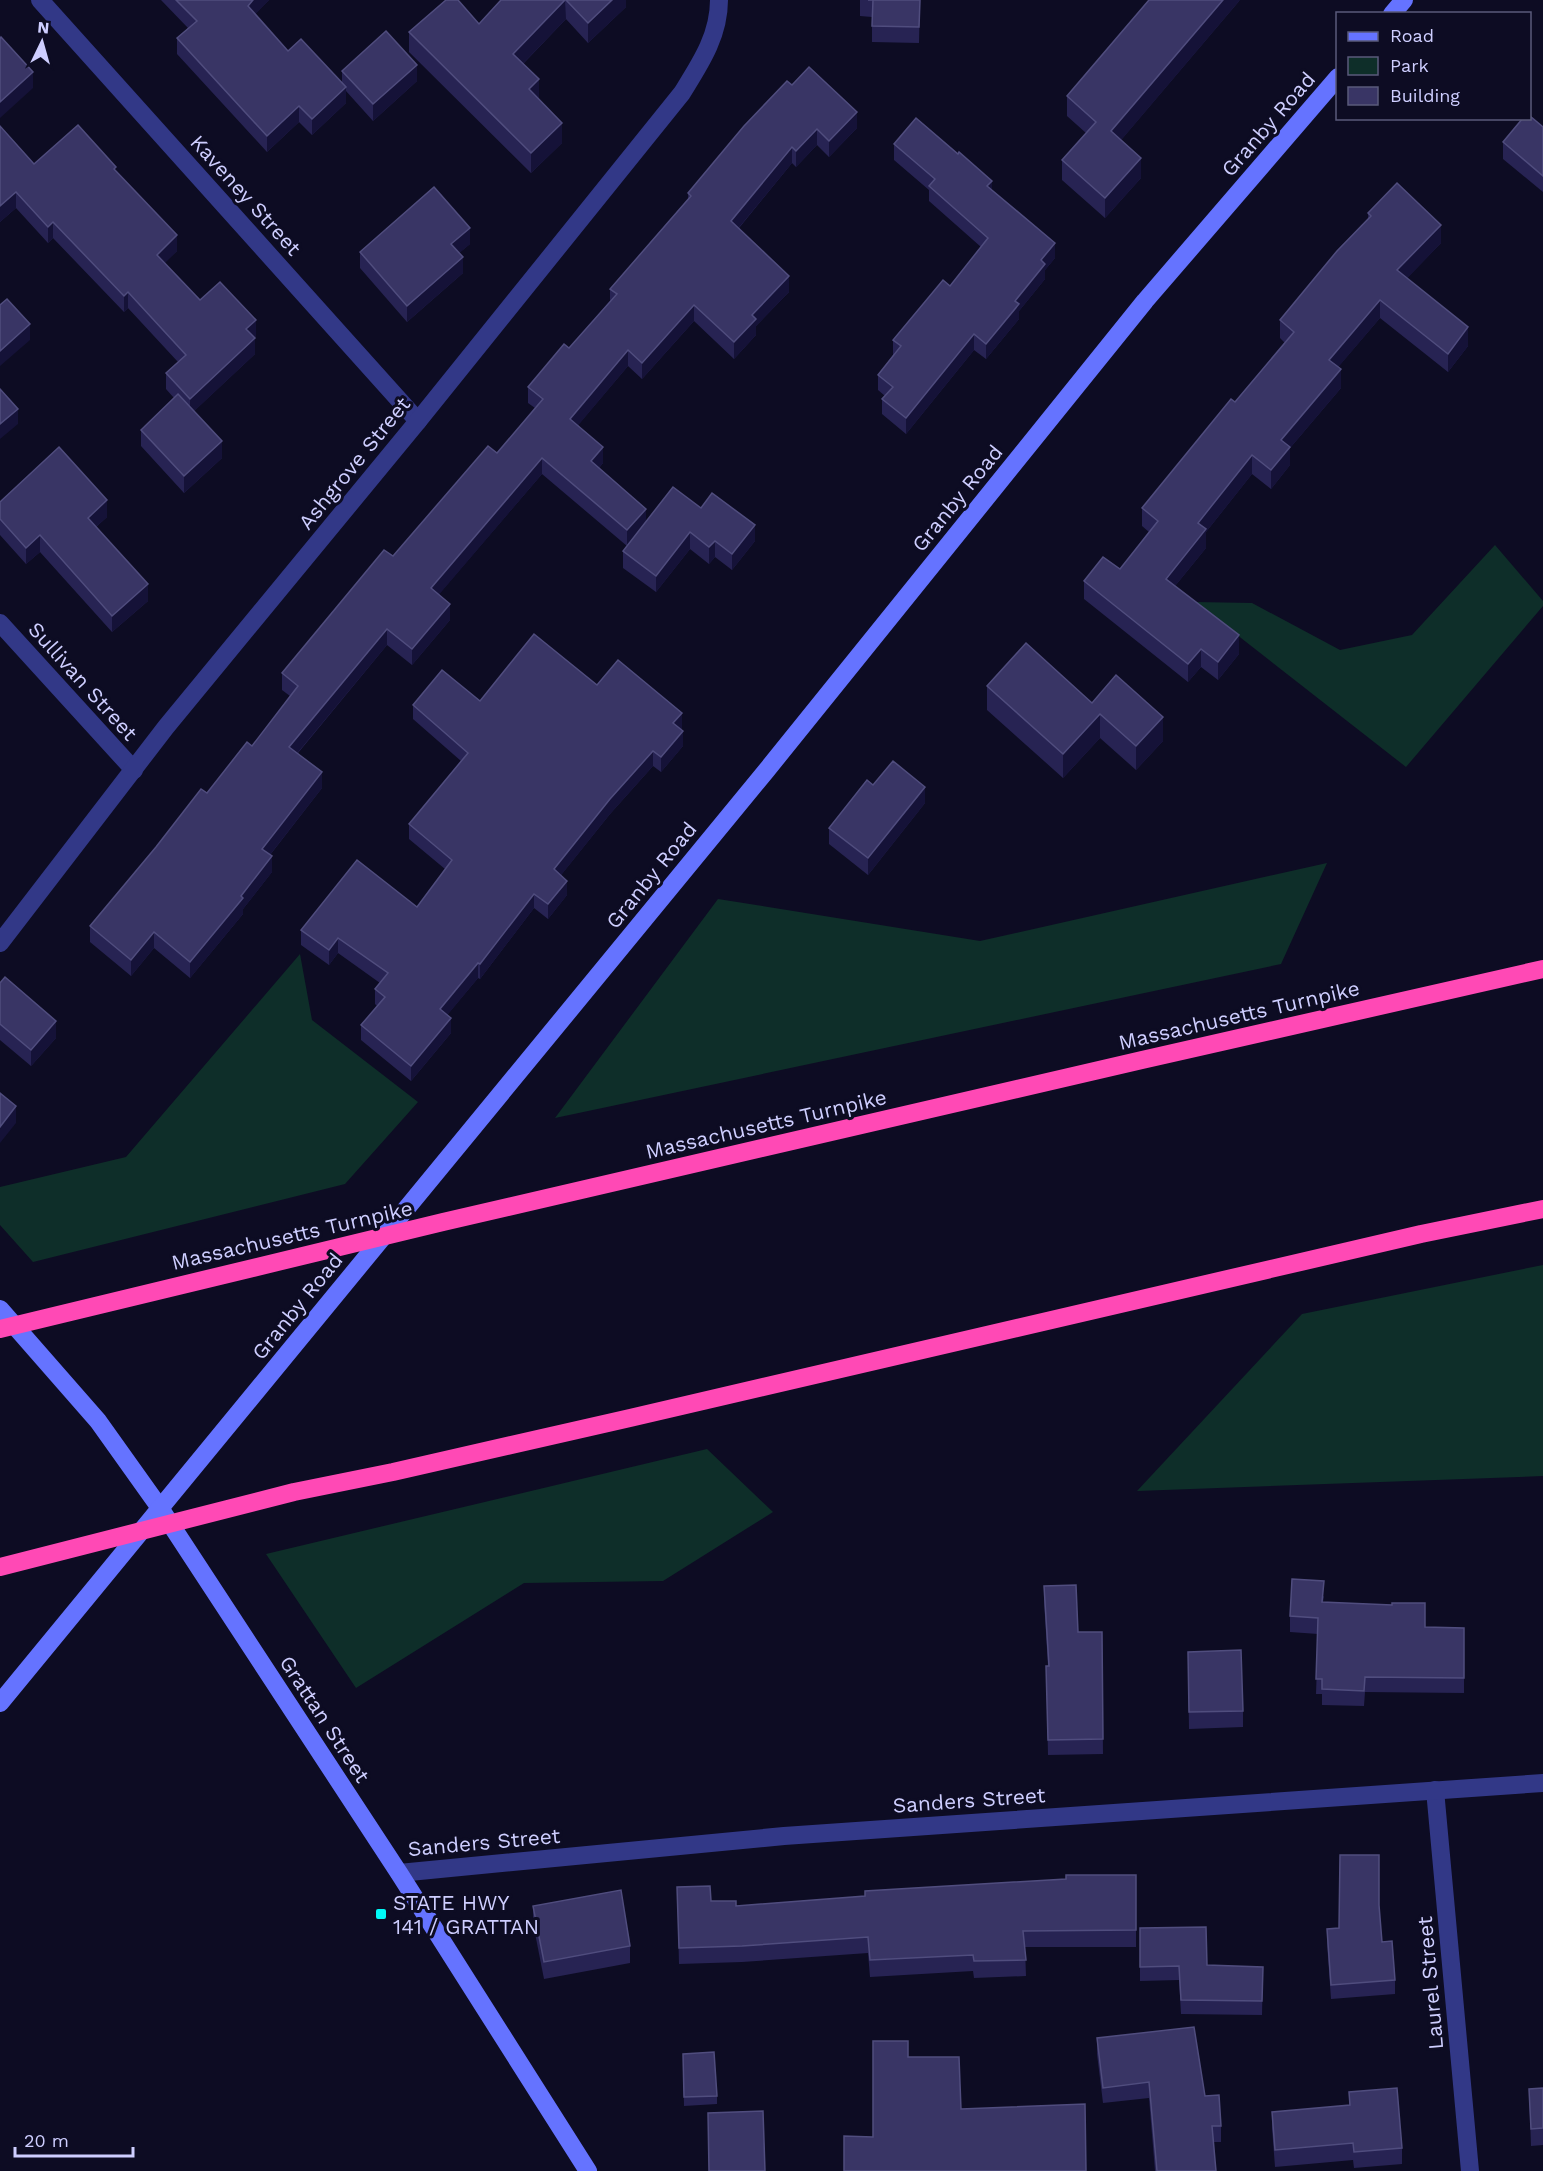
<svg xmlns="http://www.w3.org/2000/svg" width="1543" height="2171" font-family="'Work Sans',sans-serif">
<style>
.green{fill:#0e2e29}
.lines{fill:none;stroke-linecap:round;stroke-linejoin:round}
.street{stroke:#323887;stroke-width:18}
.secondary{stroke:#6573ff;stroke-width:18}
.highway{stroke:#ff49b5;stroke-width:18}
.wall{fill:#272353}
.shaded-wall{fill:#151238}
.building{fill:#393565;stroke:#504d7e;stroke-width:1.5}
.poi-dot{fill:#00f9f6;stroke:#0d0c23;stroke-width:2}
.labels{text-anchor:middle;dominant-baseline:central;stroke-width:6;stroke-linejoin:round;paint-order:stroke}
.street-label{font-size:21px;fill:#ceceff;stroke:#0d0c23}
.poi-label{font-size:21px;fill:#ceceff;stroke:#0d0c23;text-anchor:start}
</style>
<rect width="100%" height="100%" fill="#0d0c23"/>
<!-- green -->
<g class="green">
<path d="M1495,545L1543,601V606L1406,767L1195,602L1252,603L1340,650L1412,635Z"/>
<path d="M1327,863L1281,964L555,1118L718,899L980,941Z"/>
<path d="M300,954L312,1020L418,1102L345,1184L33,1262L0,1225V1187L126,1157Z"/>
<path d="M1543,1265V1476L1137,1491L1302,1314Z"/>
<path d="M707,1449L773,1512L663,1581L524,1583L356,1688L266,1554Z"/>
</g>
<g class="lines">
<!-- street -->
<g class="street">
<path d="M40,0L418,421"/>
<path d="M0,623L134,770"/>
<path d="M0,943L166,727L418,421L682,93C700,64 719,36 719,0"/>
<path d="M1435,1790L1470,2171"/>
<path d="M399,1873L784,1836L1543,1783"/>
</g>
<!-- secondary -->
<g class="secondary">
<path d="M1392,14L1404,0"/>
<path d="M0,1309L98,1421L160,1508L399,1873L588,2171"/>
<path d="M0,1703L766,771L1145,301L1338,77"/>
</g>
<!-- highway -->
<g class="highway">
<path d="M0,1329L443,1222L1142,1060L1543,969"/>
<path d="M0,1567L294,1492L393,1472L630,1418L1421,1234L1543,1209"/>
</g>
</g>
<!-- wall -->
<g class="wall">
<path d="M161,0H269L255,14L288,51L342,83V71L417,81L373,121L346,91V103L312,135L299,122L267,152L177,54V38L188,28Z"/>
<path d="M501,0H626V7L588,43L566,19L523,64L538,99L562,143L531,173L409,52V32L479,24Z"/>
<path d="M860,0H920L919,43L872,42V17L860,16Z"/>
<path d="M1240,0L1121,140L1141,178L1105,218L1062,180V160L1086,133L1067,116V96Z"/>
<path d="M792,85L857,128L829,157L817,145L796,167L792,163L739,228L789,292L756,326V335L734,359L694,321L642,379L628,366L578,425L603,463L599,468L646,522L701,508L755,541L732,570L715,557L709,564L690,549L656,592L623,568V551L627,546L542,474L439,594L450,620L412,665L387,645L298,753L322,788L270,855L272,872L243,909V914L190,978L154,948L131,976L90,942V926L207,793L252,746L290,696L282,690V673L393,556L497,453L535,408L528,403V387L569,348L610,301V289L688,199V193Z"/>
<path d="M0,126L34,164L116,171L177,251L164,263L200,300L256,336L254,338L255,354L194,411L222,458L184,493L141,446V430L174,398L166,389V373L178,362L128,308L124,312L53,238L48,243L16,208L0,222Z"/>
<path d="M1543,127V192L1503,159V142Z"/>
<path d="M894,144L992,190L1055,258L1045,270V279L1019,311V319L986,359L974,350L906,434L882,414V399L885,396L878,390V375L893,355V340L950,286L981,247L929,201V190L894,160Z"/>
<path d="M1368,213L1441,243L1407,278L1468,346L1448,372L1380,318L1338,367L1341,388L1290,448V465L1271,489L1252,474L1206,532V548L1175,586L1239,654L1218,680L1201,667L1188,682L1084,599V581L1120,569L1149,532L1142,526V508L1235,402L1285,343L1280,338V320L1368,219Z"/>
<path d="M470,244L459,253L463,273L407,322L360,268V252Z"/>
<path d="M0,502L107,517L96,527L148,601L112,632L40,552L26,564L0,535Z"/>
<path d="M597,685L682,728L680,730L683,746L661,772L653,766L610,814L561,875L567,895L548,919L534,908L480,979L478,978L447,1015L451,1033L411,1081L361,1040V1025L377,1006L375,1004V989L380,983L338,953L329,965L301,945V930L417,907L445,869L409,839V824L461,761L413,719V705L480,701Z"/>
<path d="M987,686L1092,703L1163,741L1136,770L1100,738L1063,778L987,710Z"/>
<path d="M873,785L925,803L868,875L829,844V828Z"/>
<path d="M0,983L56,1038L31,1066L0,1040Z"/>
<path d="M1044,1586L1078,1632H1102L1103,1754L1048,1755L1046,1666H1048L1044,1601Z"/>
<path d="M1324,1596L1323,1602L1425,1627L1464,1628V1693L1365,1692L1364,1706L1322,1705V1694H1316L1318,1634L1290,1632V1616Z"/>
<path d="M1188,1668L1243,1711V1727L1189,1729Z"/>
<path d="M1136,1875V1947H1025L1026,1976L974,1978L973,1971L870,1977L868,1953L742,1962L679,1964L677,1887L711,1901L736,1906Z"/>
<path d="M533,1906L630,1946V1963L544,1979L533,1923Z"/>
<path d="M1379,1907L1382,1942L1395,1980V1994L1331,1999L1327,1943V1929L1339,1928Z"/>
<path d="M1140,1928L1207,1965L1263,1967L1262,2015L1181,2014L1179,1980L1140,1981Z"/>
<path d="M1097,2038L1205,2096L1221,2126V2142H1213L1216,2171H1155L1149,2098L1103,2103L1097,2054Z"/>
<path d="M683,2054L717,2096V2104L684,2106Z"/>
<path d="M1543,2088V2145L1531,2146L1529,2089Z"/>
<path d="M1349,2092L1402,2148V2164L1354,2168L1353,2160L1275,2167L1272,2128V2112L1349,2105Z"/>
</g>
<!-- shaded-wall -->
<g class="shaded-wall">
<path d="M253,0H269L248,22V6Z"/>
<path d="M565,0L566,19L513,74V54Z"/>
<path d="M612,0H626V7L588,43V23Z"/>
<path d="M1223,0H1240L1111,152V131Z"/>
<path d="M417,65V81L373,121V104Z"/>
<path d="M33,72V88L0,118V102Z"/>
<path d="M539,79V99L529,89Z"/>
<path d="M346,87V103L312,135V119Z"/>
<path d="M299,106V122L267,152V136Z"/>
<path d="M857,112V128L829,157V141Z"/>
<path d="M562,123V143L531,173V153Z"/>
<path d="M817,129V145L796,167V151Z"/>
<path d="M792,147V163L731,237V221Z"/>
<path d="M1141,158V178L1105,218V198Z"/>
<path d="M992,181V196L987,186Z"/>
<path d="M16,192V208L0,222V206Z"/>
<path d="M53,222V238L48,243V227Z"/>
<path d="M1441,225V243L1397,289V270Z"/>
<path d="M470,228V244L451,260V244Z"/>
<path d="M177,235V251L157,271V255Z"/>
<path d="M1055,243V258L1045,270V279L1019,311V319L986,359V344L1041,260Z"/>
<path d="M463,257V273L407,322V306Z"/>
<path d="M789,276V292L756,326V335L734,359V342L752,315Z"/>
<path d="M128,292V308L124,312V296Z"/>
<path d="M1380,300V318L1329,378V360Z"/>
<path d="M694,305V321L642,379V363Z"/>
<path d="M256,320V336L246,345V329Z"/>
<path d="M30,324V340L0,366V351Z"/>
<path d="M1468,327V346L1448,372V354Z"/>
<path d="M974,334V350L906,434V418Z"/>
<path d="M255,338V354L190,415V399Z"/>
<path d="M628,350V366L570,435V419Z"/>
<path d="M1341,369V388L1290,448V465L1271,489V470L1281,440Z"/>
<path d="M18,409V424L0,439V424Z"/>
<path d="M222,441V458L184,493V476Z"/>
<path d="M603,447V463L591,477V461Z"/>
<path d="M1252,455V474L1206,532V548L1166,597V579L1198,523Z"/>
<path d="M542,458V474L431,604V588Z"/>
<path d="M107,500V517L88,534V518Z"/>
<path d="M646,509V525L627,546V530Z"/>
<path d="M755,525V541L732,570V554Z"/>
<path d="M690,532V549L656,592V576Z"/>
<path d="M40,535V552L26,564V548Z"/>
<path d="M715,541V557L709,564V547Z"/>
<path d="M148,584V601L112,632V616Z"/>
<path d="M450,604V620L412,665V649Z"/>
<path d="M387,629V645L289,763V747Z"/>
<path d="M1239,635V654L1218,680V662Z"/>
<path d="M1201,649V667L1188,682V664Z"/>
<path d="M682,713V728L673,738V723Z"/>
<path d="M1100,714V738L1063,778V754Z"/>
<path d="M1163,717V741L1136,770V746Z"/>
<path d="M683,731V746L661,772V757Z"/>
<path d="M653,751V766L610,814L554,884V869L610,799Z"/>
<path d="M322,772V788L262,865V849Z"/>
<path d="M925,787V803L868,875V858Z"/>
<path d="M272,856V872L243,909V914L190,978V962Z"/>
<path d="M567,881V895L548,919V904Z"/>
<path d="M534,894V908L480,979V964Z"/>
<path d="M154,932V948L131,976V960Z"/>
<path d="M338,938V953L329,965V950Z"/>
<path d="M478,963V978L440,1024V1009Z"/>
<path d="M451,1018V1033L411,1081V1066Z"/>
<path d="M56,1021V1038L31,1066V1050Z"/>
<path d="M16,1106V1123L0,1143V1127Z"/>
</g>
<!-- building -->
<g class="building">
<path d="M176,0H253L248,6L288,51L301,39L346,87L312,119L299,106L267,136L177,38L197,21Z"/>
<path d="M446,0H458L479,24L501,0H565L513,54L539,79L529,89L562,123L531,153L409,32Z"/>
<path d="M566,0H612L588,23Z"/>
<path d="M868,0H920L919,27L872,26L873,0Z"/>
<path d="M1149,0H1223L1111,131L1141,158L1105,198L1062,160L1096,122L1067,96Z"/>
<path d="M386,31L417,65L373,104L342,71Z"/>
<path d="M1,37L33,72L0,102V39Z"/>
<path d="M809,67L857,112L829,141L817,129L796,151L792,147L731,221L789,276L752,315L756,319L734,342L694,305L642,363L628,350L570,419L603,447L591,461L646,509L627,530L542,458L431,588L450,604L412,649L387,629L289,747L322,772L262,849L272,856L241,896L243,898L190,962L154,932L131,960L90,926L156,847L201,789L207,793L247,742L252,746L298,686L282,673L384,550L393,556L488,446L497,453L543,399L528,387L564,344L569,348L617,294L610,289L691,196L688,193L744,126L787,81L792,85Z"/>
<path d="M1530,116L1543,127V176L1503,142L1523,118H1530Z"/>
<path d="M916,118L958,154L959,152L992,181L987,186L1055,243L1041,260L1045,264L1015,301L1019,304L986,344L974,334L906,418L882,399L893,387L878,375L901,346L893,340L943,280L950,286L988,238L929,186L935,179L894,144Z"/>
<path d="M78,125L116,167L114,169L177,235L157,255L200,300L220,282L256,320L246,329L255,338L190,399L166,373L186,355L128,292L124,296L53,222L48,227L16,192L0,206V126L34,164Z"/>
<path d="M1397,183L1441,225L1397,270L1468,327L1448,354L1380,300L1329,360L1341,369L1281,440L1290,447L1271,470L1252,455L1198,523L1206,529L1166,579L1239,635L1218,662L1201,649L1188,664L1084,581L1103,557L1120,569L1158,521L1142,508L1231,399L1235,402L1294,332L1280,320L1337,251L1371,216L1368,213Z"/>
<path d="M434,187L470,228L451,244L463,257L407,306L360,252Z"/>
<path d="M7,299L30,324L0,351V305Z"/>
<path d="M0,389L18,409L0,424Z"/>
<path d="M178,394L222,441L184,476L141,430Z"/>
<path d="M59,447L107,500L88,518L148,584L112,616L40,535L26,548L0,519V502Z"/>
<path d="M673,487L701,508L712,493L755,525L732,554L715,541L709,547L690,532L656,576L623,551Z"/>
<path d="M534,634L597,685L618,660L682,713L673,723L683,731L661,757L653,751L610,799L554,869L567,881L548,904L534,894L480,964L478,963L440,1009L451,1018L411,1066L361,1025L385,997L375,989L388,973L338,938L329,950L301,930L357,860L417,907L452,860L409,824L468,753L413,705L442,670L480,701Z"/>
<path d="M1026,643L1092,703L1116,675L1163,717L1136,746L1100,714L1063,754L987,686Z"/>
<path d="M893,761L925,787L868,858L829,828L867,780L873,785Z"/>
<path d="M5,977L56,1021L31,1050L0,1024V983Z"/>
<path d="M0,1093L16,1106L0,1127Z"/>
<path d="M1292,1579L1324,1581L1322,1602L1392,1605V1603H1425V1627L1464,1628V1678L1365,1677L1364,1691L1322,1689V1679H1316L1318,1618L1290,1616Z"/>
<path d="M1076,1585L1078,1632H1102L1103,1739L1048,1740L1046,1666H1049L1044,1586Z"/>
<path d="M1241,1650L1243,1711L1189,1712L1188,1652Z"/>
<path d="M1340,1855H1379V1905L1382,1942L1392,1941L1395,1980L1331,1985L1327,1929L1339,1928Z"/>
<path d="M1066,1875H1136V1930L1023,1931L1026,1960L974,1961L973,1955L870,1960L868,1937L742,1946L679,1948L677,1887L710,1886L711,1901H736V1906L865,1896V1891L1066,1879Z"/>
<path d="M621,1890L630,1946L544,1962L533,1906Z"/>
<path d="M1206,1927L1207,1965L1263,1967L1262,2001L1181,2000L1179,1966L1140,1967V1928Z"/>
<path d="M1194,2027L1205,2096L1219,2095L1221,2126H1212L1216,2171H1157L1149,2082L1103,2088L1097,2038Z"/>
<path d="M873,2041H908V2057H959L961,2109L1085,2104L1086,2171H844V2136L873,2137Z"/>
<path d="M714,2052L717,2096L684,2097L683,2054Z"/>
<path d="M1397,2088L1402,2148L1354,2152L1353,2143L1275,2150L1272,2112L1350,2105L1349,2092Z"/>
<path d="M1543,2088V2128L1531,2129L1529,2089Z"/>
<path d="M763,2111L765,2171H709L708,2113Z"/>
</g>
<!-- markers -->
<rect class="poi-dot" x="375" y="1908" width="12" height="12" rx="3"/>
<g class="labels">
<!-- street labels -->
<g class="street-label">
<text transform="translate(1268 124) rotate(-49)">Granby Road</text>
<text transform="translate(246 195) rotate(48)">Kaveney Street</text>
<text transform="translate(354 463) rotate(-51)">Ashgrove Street</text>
<text transform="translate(957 498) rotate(-51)">Granby Road</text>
<text transform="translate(83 681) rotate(48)">Sullivan Street</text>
<text transform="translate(651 875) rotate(-51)">Granby Road</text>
<text transform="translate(1239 1015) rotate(-13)">Massachusetts Turnpike</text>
<text transform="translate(766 1124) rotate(-13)">Massachusetts Turnpike</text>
<text transform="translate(292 1235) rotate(-13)">Massachusetts Turnpike</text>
<text transform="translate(297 1306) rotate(-51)">Granby Road</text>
<text transform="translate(325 1719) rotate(57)">Grattan Street</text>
<text transform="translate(969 1800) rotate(-4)">Sanders Street</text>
<text transform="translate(484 1842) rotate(-5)">Sanders Street</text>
<text transform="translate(1430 1983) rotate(-95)">Laurel Street</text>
</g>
<!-- poi labels -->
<g class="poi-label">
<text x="393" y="1902">STATE HWY<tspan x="393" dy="24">141 / GRATTAN</tspan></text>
</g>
</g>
<!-- legend -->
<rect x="1336" y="12" width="195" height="108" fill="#0d0c23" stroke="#5a5a7b" stroke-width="1.5"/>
<rect x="1348" y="32" width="30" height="9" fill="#6573ff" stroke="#5a5a7b" stroke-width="1.5"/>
<text x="1390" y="42" font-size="18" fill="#ceceff">Road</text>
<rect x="1348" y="57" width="30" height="18" fill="#0e2e29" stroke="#5a5a7b" stroke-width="1.5"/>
<text x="1390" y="72" font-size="18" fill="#ceceff">Park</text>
<rect x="1348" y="87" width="30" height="18" fill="#393565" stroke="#5a5a7b" stroke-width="1.5"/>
<text x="1390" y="102" font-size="18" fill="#ceceff">Building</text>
<!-- north arrow -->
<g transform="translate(42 42) rotate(5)" stroke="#0d0c23" stroke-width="4.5" paint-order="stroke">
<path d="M0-4.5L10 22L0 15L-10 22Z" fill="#ceceff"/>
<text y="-9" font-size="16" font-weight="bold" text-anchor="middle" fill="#ceceff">N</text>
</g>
<!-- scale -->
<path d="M15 2147v9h118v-9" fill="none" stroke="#ceceff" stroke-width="3"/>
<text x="24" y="2147" font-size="18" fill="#ceceff" stroke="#0d0c23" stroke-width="4.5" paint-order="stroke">20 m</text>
</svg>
